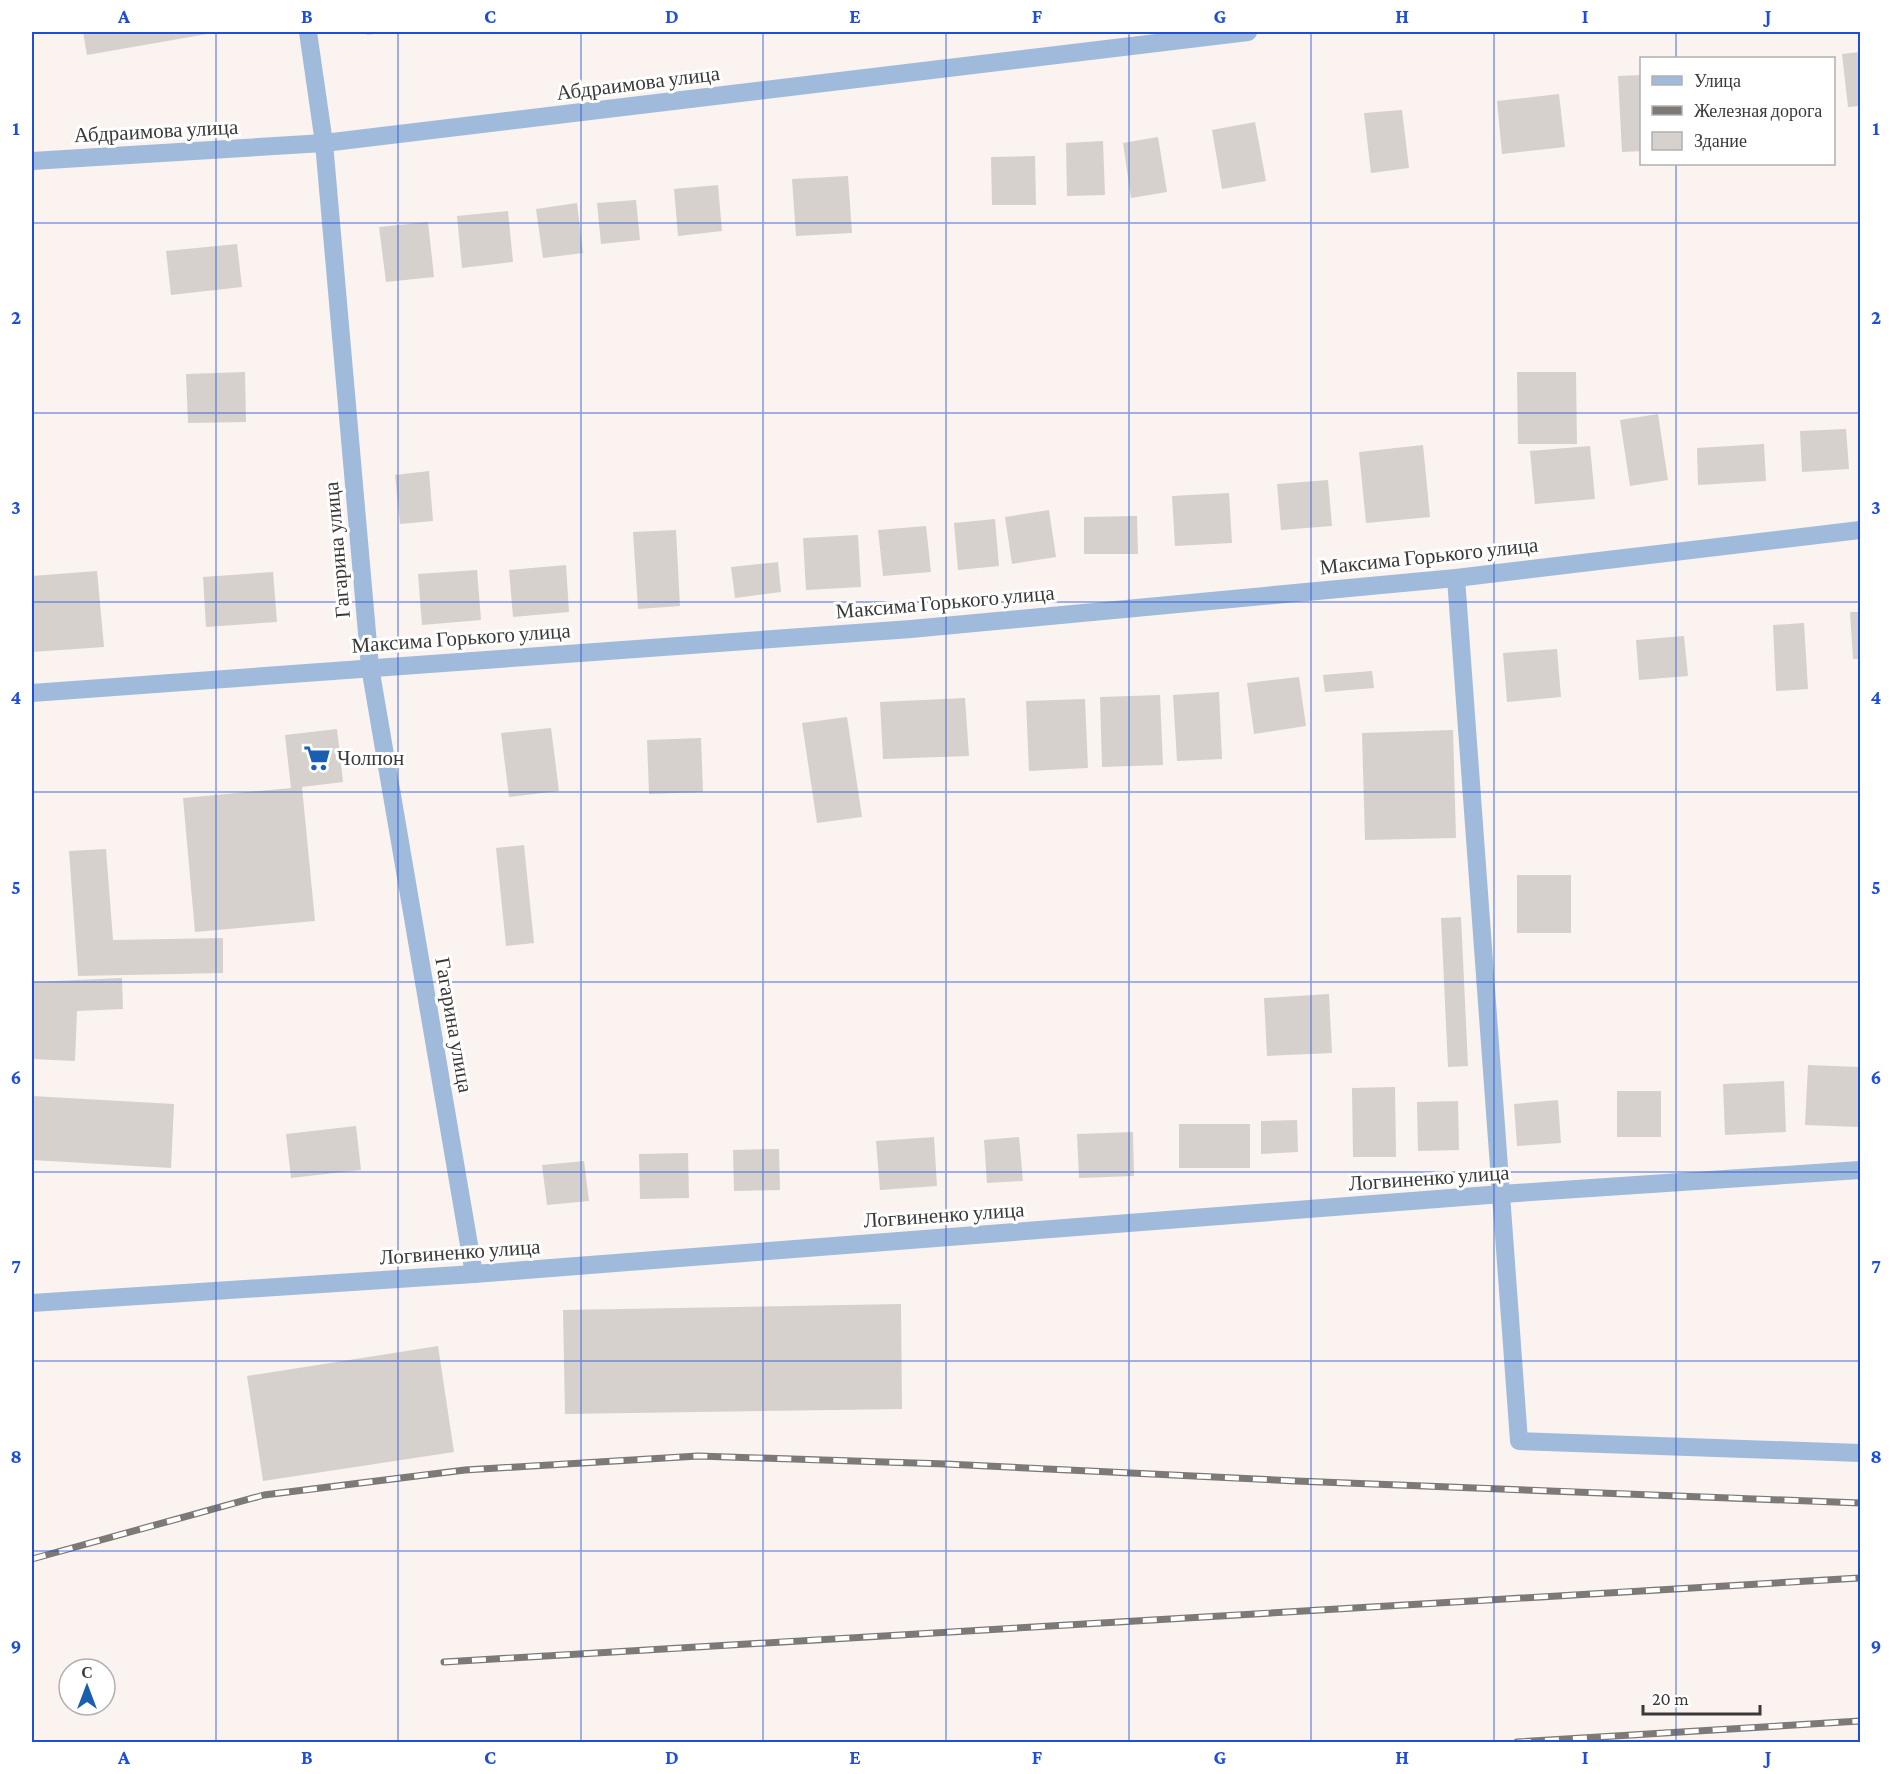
<svg xmlns="http://www.w3.org/2000/svg" width="1892" height="1774" font-family="'Crimson Pro',serif">
<style>
.building{fill:#d7d1cd}
.lines{fill:none;stroke-linecap:round;stroke-linejoin:round}
.service{stroke:#a0badb;stroke-width:18}
.minor{stroke:#a0badb;stroke-width:18}
.rail-casing{stroke:#7d7976;stroke-width:7}
.rail{stroke:#fff;stroke-width:4.5;stroke-dasharray:14;stroke-linecap:butt}
.grid{fill:none;stroke:#1d4ed8;stroke-width:1.5;stroke-opacity:0.55}
.labels{text-anchor:middle;dominant-baseline:central;stroke-width:6;stroke-linejoin:round;paint-order:stroke}
.street-label{font-size:21px;fill:#3b3937;stroke:#fff}
.poi-label{font-size:21px;fill:#3b3937;stroke:#fff;text-anchor:start}
.neatline{fill:none;stroke:#1d4ed8;stroke-width:2}
.grid-label{font-size:20px;text-anchor:middle;font-weight:bold;fill:#1d4ed8}
</style>
<rect width="100%" height="100%" fill="#faf3ef"/>
<!-- building -->
<g class="building">
<path d="M83,32H213V33L87,55Z"/>
<path d="M366,32H382V33L367,35Z"/>
<path d="M1860,52V106L1848,107L1842,54Z"/>
<path d="M1642,75V151L1622,152L1618,76Z"/>
<path d="M1559,94L1565,147L1502,154L1497,101Z"/>
<path d="M1402,110L1409,168L1371,173L1364,113Z"/>
<path d="M1255,122L1266,181L1222,189L1212,130Z"/>
<path d="M1158,137L1167,192L1131,198L1123,143Z"/>
<path d="M1103,141L1105,195L1067,196L1066,143Z"/>
<path d="M1035,156L1036,205H992L991,157Z"/>
<path d="M848,176L852,233L796,236L792,179Z"/>
<path d="M718,185L722,231L678,236L674,189Z"/>
<path d="M636,200L640,240L601,244L597,203Z"/>
<path d="M577,203L583,253L543,258L536,209Z"/>
<path d="M508,211L513,262L462,268L457,216Z"/>
<path d="M428,222L434,277L386,282L379,227Z"/>
<path d="M237,244L242,287L171,295L166,251Z"/>
<path d="M245,372L246,422L188,423L186,374Z"/>
<path d="M1517,372H1576L1577,444H1518Z"/>
<path d="M1658,414L1668,480L1630,486L1620,420Z"/>
<path d="M1846,429L1849,469L1802,472L1800,431Z"/>
<path d="M1764,444L1766,481L1698,485L1697,448Z"/>
<path d="M1423,445L1430,517L1366,523L1359,452Z"/>
<path d="M1590,446L1595,499L1535,504L1530,451Z"/>
<path d="M429,471L433,521L400,524L395,475Z"/>
<path d="M1328,480L1332,526L1281,530L1277,484Z"/>
<path d="M1229,493L1232,543L1175,546L1172,496Z"/>
<path d="M1049,510L1056,557L1012,564L1005,517Z"/>
<path d="M1137,516L1138,554H1084V517Z"/>
<path d="M995,519L999,566L958,570L954,523Z"/>
<path d="M926,526L931,572L883,576L878,530Z"/>
<path d="M676,530L680,606L638,609L633,532Z"/>
<path d="M858,535L861,587L806,590L803,538Z"/>
<path d="M778,562L781,592L735,598L731,567Z"/>
<path d="M566,565L569,612L513,617L509,570Z"/>
<path d="M477,570L481,620L422,625L418,574Z"/>
<path d="M97,571L104,647L32,652V576Z"/>
<path d="M273,572L277,622L206,627L203,577Z"/>
<path d="M1850,612H1860V659H1853Z"/>
<path d="M1804,623L1808,689L1776,691L1773,625Z"/>
<path d="M1684,636L1688,676L1639,680L1636,640Z"/>
<path d="M1557,649L1561,697L1507,702L1503,653Z"/>
<path d="M1372,671L1374,688L1325,692L1323,675Z"/>
<path d="M1299,677L1306,726L1254,734L1247,683Z"/>
<path d="M1219,692L1222,759L1177,761L1173,695Z"/>
<path d="M1160,695L1163,765L1102,767L1100,697Z"/>
<path d="M965,698L969,756L883,759L880,702Z"/>
<path d="M1085,699L1088,768L1029,771L1026,701Z"/>
<path d="M847,717L862,817L817,823L802,723Z"/>
<path d="M551,728L559,791L509,797L501,733Z"/>
<path d="M337,729L343,782L302,787L315,921L195,932L183,798L291,788L285,735Z"/>
<path d="M1453,730L1456,838L1365,840L1362,733Z"/>
<path d="M701,738L703,792L649,794L647,740Z"/>
<path d="M524,845L534,943L506,946L496,848Z"/>
<path d="M106,849L113,940L223,938V973L78,976L69,851Z"/>
<rect x="1517" y="875" width="54" height="58"/>
<path d="M1461,917L1468,1066L1448,1067L1441,918Z"/>
<path d="M122,978L123,1009L77,1011L75,1061L32,1059V982Z"/>
<path d="M1329,994L1332,1053L1267,1056L1264,998Z"/>
<path d="M1808,1065L1860,1067L1858,1127L1805,1125Z"/>
<path d="M1784,1081L1786,1132L1725,1135L1723,1084Z"/>
<path d="M1395,1087L1396,1157H1353L1352,1088Z"/>
<rect x="1617" y="1091" width="44" height="46"/>
<path d="M32,1096L174,1104L171,1168L32,1160Z"/>
<path d="M1558,1100L1561,1143L1517,1146L1514,1104Z"/>
<path d="M1458,1101L1459,1150L1418,1151L1417,1102Z"/>
<path d="M1297,1120L1298,1152L1261,1154V1121Z"/>
<rect x="1179" y="1124" width="71" height="44"/>
<path d="M356,1126L361,1170L291,1178L286,1134Z"/>
<path d="M1133,1132L1134,1176L1079,1178L1077,1134Z"/>
<path d="M934,1137L937,1186L880,1190L876,1141Z"/>
<path d="M1019,1137L1023,1181L987,1183L984,1140Z"/>
<path d="M779,1149L780,1190L734,1191L733,1150Z"/>
<path d="M688,1153L689,1198L640,1199L639,1154Z"/>
<path d="M584,1161L589,1201L547,1205L542,1165Z"/>
<path d="M901,1304L902,1409L565,1414L563,1310Z"/>
<path d="M438,1346L454,1452L263,1481L247,1376Z"/>
</g>
<g class="lines">
<!-- service -->
<path class="service" d="M1456,578L1519,1441L1860,1453"/>
<!-- minor -->
<g class="minor">
<path d="M308,32L324,143L370,667L474,1274"/>
<path d="M32,161L324,143L1248,32"/>
<path d="M32,693L911,629L1456,578L1860,530"/>
<path d="M32,1303L474,1274L1502,1194L1860,1170"/>
</g>
<defs>
<g id="rail">
<path d="M32,1559L264,1495L465,1470L698,1456L946,1464L1296,1481L1860,1503"/>
<path d="M444,1662L1860,1578"/>
<path d="M1517,1742L1860,1721"/>
</g>
</defs>
<!-- rail casing -->
<use href="#rail" class="rail-casing"/>
<!-- rail -->
<use href="#rail" class="rail"/>
</g>
<!-- grid -->
<path class="grid" d="M216,32V1742M398,32V1742M581,32V1742M763,32V1742M946,32V1742M1129,32V1742M1311,32V1742M1494,32V1742M1676,32V58M1676,164V1742M32,223H1860M32,413H1860M32,602H1860M32,792H1860M32,982H1860M32,1172H1860M32,1361H1860M32,1551H1860"/>
<!-- icons -->
<defs>
<symbol id="supermarket-bare" viewBox="-9 -9 18 18"><path d="M-6-5.5h2.5l.6 2H6L4.5 2H-2.5L-4.4-4H-6ZM-1.5 3.2a1.3 1.3 0 1 0 .1 0ZM3 3.2a1.3 1.3 0 1 0 .1 0Z" fill="#1a5faf" stroke="#fff" stroke-width="2.5" paint-order="stroke"/></symbol>
</defs>
<g fill-rule="evenodd">
<use href="#supermarket-bare" x="298" y="739" width="38" height="38"/>
</g>
<g class="labels">
<!-- street labels -->
<g class="street-label">
<text transform="translate(638 83) rotate(-7)">Абдраимова улица</text>
<text transform="translate(156 131) rotate(-3)">Абдраимова улица</text>
<text transform="translate(337 550) rotate(-95)">Гагарина улица</text>
<text transform="translate(1429 556) rotate(-6)">Максима Горького улица</text>
<text transform="translate(945 602) rotate(-5)">Максима Горького улица</text>
<text transform="translate(461 638) rotate(-4)">Максима Горького улица</text>
<text transform="translate(454 1025) rotate(80)">Гагарина улица</text>
<text transform="translate(1429 1178) rotate(-4)">Логвиненко улица</text>
<text transform="translate(944 1215) rotate(-4)">Логвиненко улица</text>
<text transform="translate(460 1252) rotate(-4)">Логвиненко улица</text>
</g>
<!-- poi labels -->
<g class="poi-label">
<text x="337" y="758">Чолпон</text>
</g>
</g>
<!-- border -->
<rect width="1892" height="1774" fill="none" stroke="#ffffff" stroke-width="66"/>
<!-- legend -->
<rect x="1640" y="57" width="195" height="108" fill="#ffffff" stroke="#b1b0af" stroke-width="1.5"/>
<rect x="1652" y="76" width="30" height="9" fill="#a0badb" stroke="#b1b0af" stroke-width="1.5"/>
<text x="1694" y="87" font-size="18" fill="#3b3937">Улица</text>
<rect x="1652" y="106" width="30" height="9" fill="#7d7976" stroke="#b1b0af" stroke-width="1.5"/>
<text x="1694" y="117" font-size="18" fill="#3b3937">Железная дорога</text>
<rect x="1652" y="132" width="30" height="18" fill="#d7d1cd" stroke="#b1b0af" stroke-width="1.5"/>
<text x="1694" y="147" font-size="18" fill="#3b3937">Здание</text>
<!-- north arrow -->
<g transform="translate(87 1687)"><circle r="28" fill="#ffffff" stroke="#b1b0af" stroke-width="1.5"/>
<path d="M0-4.5L10 22L0 15L-10 22Z" fill="#1a5faf"/>
<text y="-9" font-size="16" font-weight="bold" text-anchor="middle" fill="#3b3937">С</text>
</g>
<!-- scale -->
<path d="M1643 1705v9h117v-9" fill="none" stroke="#3b3937" stroke-width="3"/>
<text x="1652" y="1705" font-size="18" fill="#3b3937" stroke="#ffffff" stroke-width="4.5" paint-order="stroke">20 m</text>
<rect x="33" y="33" width="1826" height="1708" class="neatline"/>
<g class="grid-label">
<text x="124" y="23">A</text>
<text x="307" y="23">B</text>
<text x="490" y="23">C</text>
<text x="672" y="23">D</text>
<text x="855" y="23">E</text>
<text x="1037" y="23">F</text>
<text x="1220" y="23">G</text>
<text x="1402" y="23">H</text>
<text x="1585" y="23">I</text>
<text x="1768" y="23">J</text>
<text x="16" y="135">1</text>
<text x="1876" y="135">1</text>
<text x="16" y="324">2</text>
<text x="1876" y="324">2</text>
<text x="16" y="514">3</text>
<text x="1876" y="514">3</text>
<text x="16" y="704">4</text>
<text x="1876" y="704">4</text>
<text x="16" y="894">5</text>
<text x="1876" y="894">5</text>
<text x="16" y="1084">6</text>
<text x="1876" y="1084">6</text>
<text x="16" y="1273">7</text>
<text x="1876" y="1273">7</text>
<text x="16" y="1463">8</text>
<text x="1876" y="1463">8</text>
<text x="16" y="1653">9</text>
<text x="1876" y="1653">9</text>
<text x="124" y="1764">A</text>
<text x="307" y="1764">B</text>
<text x="490" y="1764">C</text>
<text x="672" y="1764">D</text>
<text x="855" y="1764">E</text>
<text x="1037" y="1764">F</text>
<text x="1220" y="1764">G</text>
<text x="1402" y="1764">H</text>
<text x="1585" y="1764">I</text>
<text x="1768" y="1764">J</text>
</g>
</svg>
